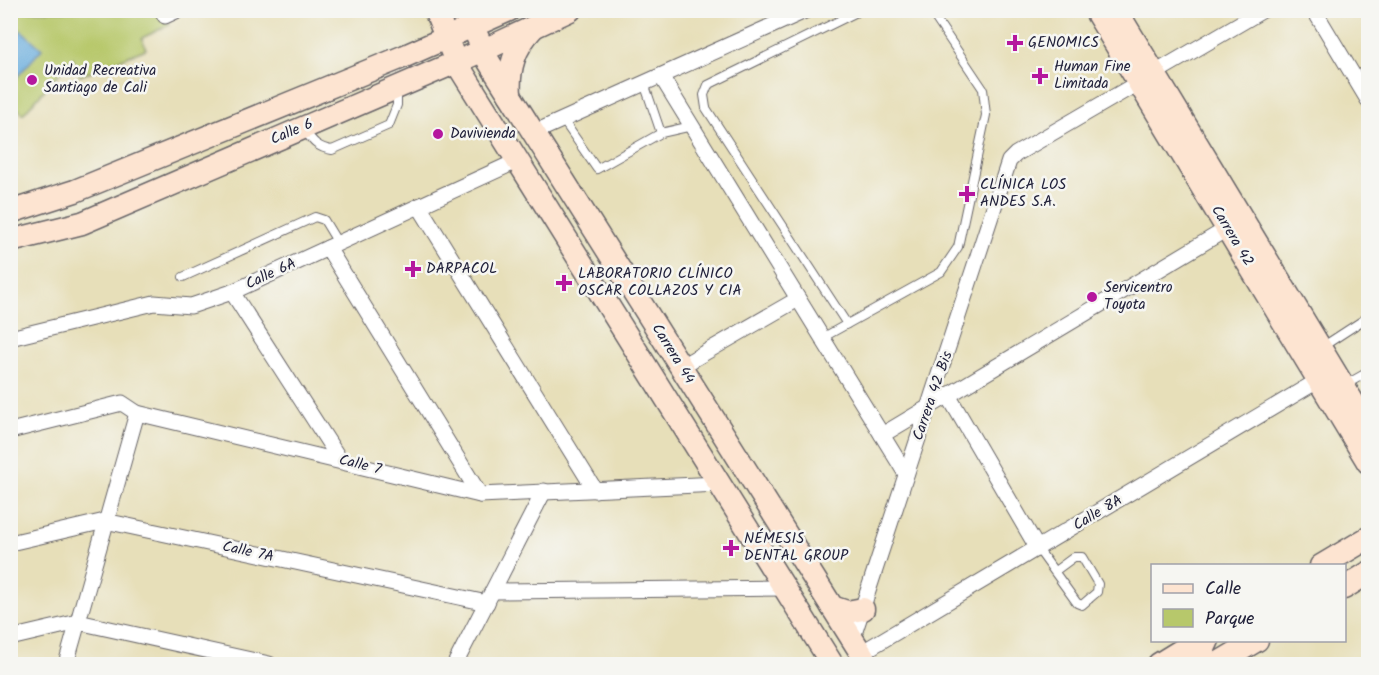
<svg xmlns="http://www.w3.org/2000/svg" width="1379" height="675" font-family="Kalam,sans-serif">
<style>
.green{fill:#b7c86b;stroke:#6c7553;stroke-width:1.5}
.water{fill:#67acdd;stroke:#44678c;stroke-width:1.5}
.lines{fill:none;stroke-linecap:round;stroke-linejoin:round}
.lane-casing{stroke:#676467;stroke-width:10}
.street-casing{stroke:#676467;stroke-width:17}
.secondary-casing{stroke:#676467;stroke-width:25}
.lane{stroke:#fff;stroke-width:8}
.street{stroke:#fff;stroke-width:15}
.secondary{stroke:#fde4d1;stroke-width:22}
.poi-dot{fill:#b5179e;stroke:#f6f6f2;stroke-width:2}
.labels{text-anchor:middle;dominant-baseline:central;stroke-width:5;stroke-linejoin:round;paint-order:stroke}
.poi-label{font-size:15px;fill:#22223b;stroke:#f6f6f2;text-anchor:start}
.street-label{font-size:15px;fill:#22223b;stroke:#f6f6f2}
</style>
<rect width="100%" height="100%" fill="#f6f6f2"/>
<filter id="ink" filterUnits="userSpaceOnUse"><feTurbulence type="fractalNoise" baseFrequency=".0167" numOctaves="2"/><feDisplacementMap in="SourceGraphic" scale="12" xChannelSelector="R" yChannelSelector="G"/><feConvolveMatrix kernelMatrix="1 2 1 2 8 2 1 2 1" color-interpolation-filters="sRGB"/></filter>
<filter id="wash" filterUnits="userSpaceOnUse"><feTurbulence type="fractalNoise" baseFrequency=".008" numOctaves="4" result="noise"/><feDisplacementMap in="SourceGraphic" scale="24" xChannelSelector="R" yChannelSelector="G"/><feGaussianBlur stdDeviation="1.35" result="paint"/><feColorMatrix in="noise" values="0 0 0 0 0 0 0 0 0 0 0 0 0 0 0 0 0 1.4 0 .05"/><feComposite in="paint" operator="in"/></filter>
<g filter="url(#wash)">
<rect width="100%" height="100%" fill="#e7dfb9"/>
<!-- green -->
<path class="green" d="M11,11H162L169,25L142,38L146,49L80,76L73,58L23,114L11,102Z"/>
<!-- water -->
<path class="water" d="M21,30L42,49L16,78L11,72V41Z"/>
</g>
<g filter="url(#ink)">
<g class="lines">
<defs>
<g id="lane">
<path d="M563,120L597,169L661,133L644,83"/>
<path d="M305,131C313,142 318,148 332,150L389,125L397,105V91"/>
<path d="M661,133L692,126"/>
<path d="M183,277L315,217L324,220L338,243"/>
<path d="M847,324L706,108L704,95L708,85L861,10"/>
<path d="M822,338L941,272L958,247L986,115L983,89L930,10"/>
<path d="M1322,347L1368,317"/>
<path d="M1345,385L1368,372"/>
<path d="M1038,549L1077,603L1082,605L1097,592L1098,584L1082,557H1074L1055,571"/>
</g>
<g id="street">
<path d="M162,10L165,16L178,10"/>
<path d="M1314,10L1368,100"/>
<path d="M661,76L906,474"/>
<path d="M533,133L807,10"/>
<path d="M419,206L595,490"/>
<path d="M328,248L480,495"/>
<path d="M232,292L340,460"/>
<path d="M10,338L154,303L191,306L232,292L517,161"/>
<path d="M680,367L798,299"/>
<path d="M948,395L1038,549"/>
<path d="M10,431L122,403L137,413L480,495L719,484"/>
<path d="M882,435L1235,224"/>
<path d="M10,543L105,521L487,603"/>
<path d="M493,591L784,588"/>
<path d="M10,638L78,622L269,664"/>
<path d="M852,640L1009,161L1016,154L1263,10"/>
<path d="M861,653L1324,377"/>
<path d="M66,664L137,413"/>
<path d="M455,664L544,491"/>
</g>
<g id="secondary">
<path d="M435,10L456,62L832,664"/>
<path d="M465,10L489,62L868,664"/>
<path d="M1095,10L1368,462"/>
<path d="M1116,10L1368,427"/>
<path d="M510,95C508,69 514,48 533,28"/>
<path d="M10,212L75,191L405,56L509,10"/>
<path d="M10,241L82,223L482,51L570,10"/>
<path d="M1321,566L1368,538"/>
<path d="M1344,588L1368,573"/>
<path d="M832,607L847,612L863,609"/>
<path d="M1159,664L1198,640"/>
<path d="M1197,664L1208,640"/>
<path d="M1217,664L1257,640"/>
</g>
</defs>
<!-- lane casing -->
<use href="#lane" class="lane-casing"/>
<!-- street casing -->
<use href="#street" class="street-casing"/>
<!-- secondary casing -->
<use href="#secondary" class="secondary-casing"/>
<!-- lane -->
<use href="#lane" class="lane"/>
<!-- street -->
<use href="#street" class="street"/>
<!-- secondary -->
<use href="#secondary" class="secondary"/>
</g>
</g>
<!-- markers -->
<g class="poi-dot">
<path d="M1012 34h6v6h6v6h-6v6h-6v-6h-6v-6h6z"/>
<path d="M1037 67h6v6h6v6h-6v6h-6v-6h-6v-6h6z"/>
<circle cx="32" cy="80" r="6"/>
<circle cx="438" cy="134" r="6"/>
<path d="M964 185h6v6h6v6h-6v6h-6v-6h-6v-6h6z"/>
<path d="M410 260h6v6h6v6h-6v6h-6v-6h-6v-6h6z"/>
<path d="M561 274h6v6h6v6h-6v6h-6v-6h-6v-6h6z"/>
<circle cx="1092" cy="297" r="6"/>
<path d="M728 539h6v6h6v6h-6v6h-6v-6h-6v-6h6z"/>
</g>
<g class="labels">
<!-- poi labels -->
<g class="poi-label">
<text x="1028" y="43">GENOMICS</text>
<text x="1054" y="67">Human Fine<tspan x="1054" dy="17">Limitada</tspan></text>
<text x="44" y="71">Unidad Recreativa<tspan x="44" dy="17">Santiago de Cali</tspan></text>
<text x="450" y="134">Davivienda</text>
<text x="980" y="185">CLÍNICA LOS<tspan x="980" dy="17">ANDES S.A.</tspan></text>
<text x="426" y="269">DARPACOL</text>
<text x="578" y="274">LABORATORIO CLÍNICO<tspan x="578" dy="17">OSCAR COLLAZOS Y CIA</tspan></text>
<text x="1104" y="288">Servicentro<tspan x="1104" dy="17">Toyota</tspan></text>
<text x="744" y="539">NÉMESIS<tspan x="744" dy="17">DENTAL GROUP</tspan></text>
</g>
<!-- street labels -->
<g class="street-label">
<text transform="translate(292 132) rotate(-23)">Calle 6</text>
<text transform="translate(1232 236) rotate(59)">Carrera 42</text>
<text transform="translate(271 274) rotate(-25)">Calle 6A</text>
<text transform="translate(673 354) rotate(58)">Carrera 44</text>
<text transform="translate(933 396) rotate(-71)">Carrera 42 Bis</text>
<text transform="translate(360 465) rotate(14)">Calle 7</text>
<text transform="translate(1098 513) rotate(-31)">Calle 8A</text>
<text transform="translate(248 552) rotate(12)">Calle 7A</text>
</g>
</g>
<!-- margin -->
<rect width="1379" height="675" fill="none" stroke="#f6f6f2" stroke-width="36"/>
<!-- legend -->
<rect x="1151" y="564" width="195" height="78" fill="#f6f6f2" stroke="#a1a1a9" stroke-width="1.5"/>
<rect x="1163" y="584" width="30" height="9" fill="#fde4d1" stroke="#a1a1a9" stroke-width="1.5"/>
<text x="1205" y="594" font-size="18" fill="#22223b">Calle</text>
<rect x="1163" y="609" width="30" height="18" fill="#b7c86b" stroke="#a1a1a9" stroke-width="1.5"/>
<text x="1205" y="624" font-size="18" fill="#22223b">Parque</text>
</svg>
